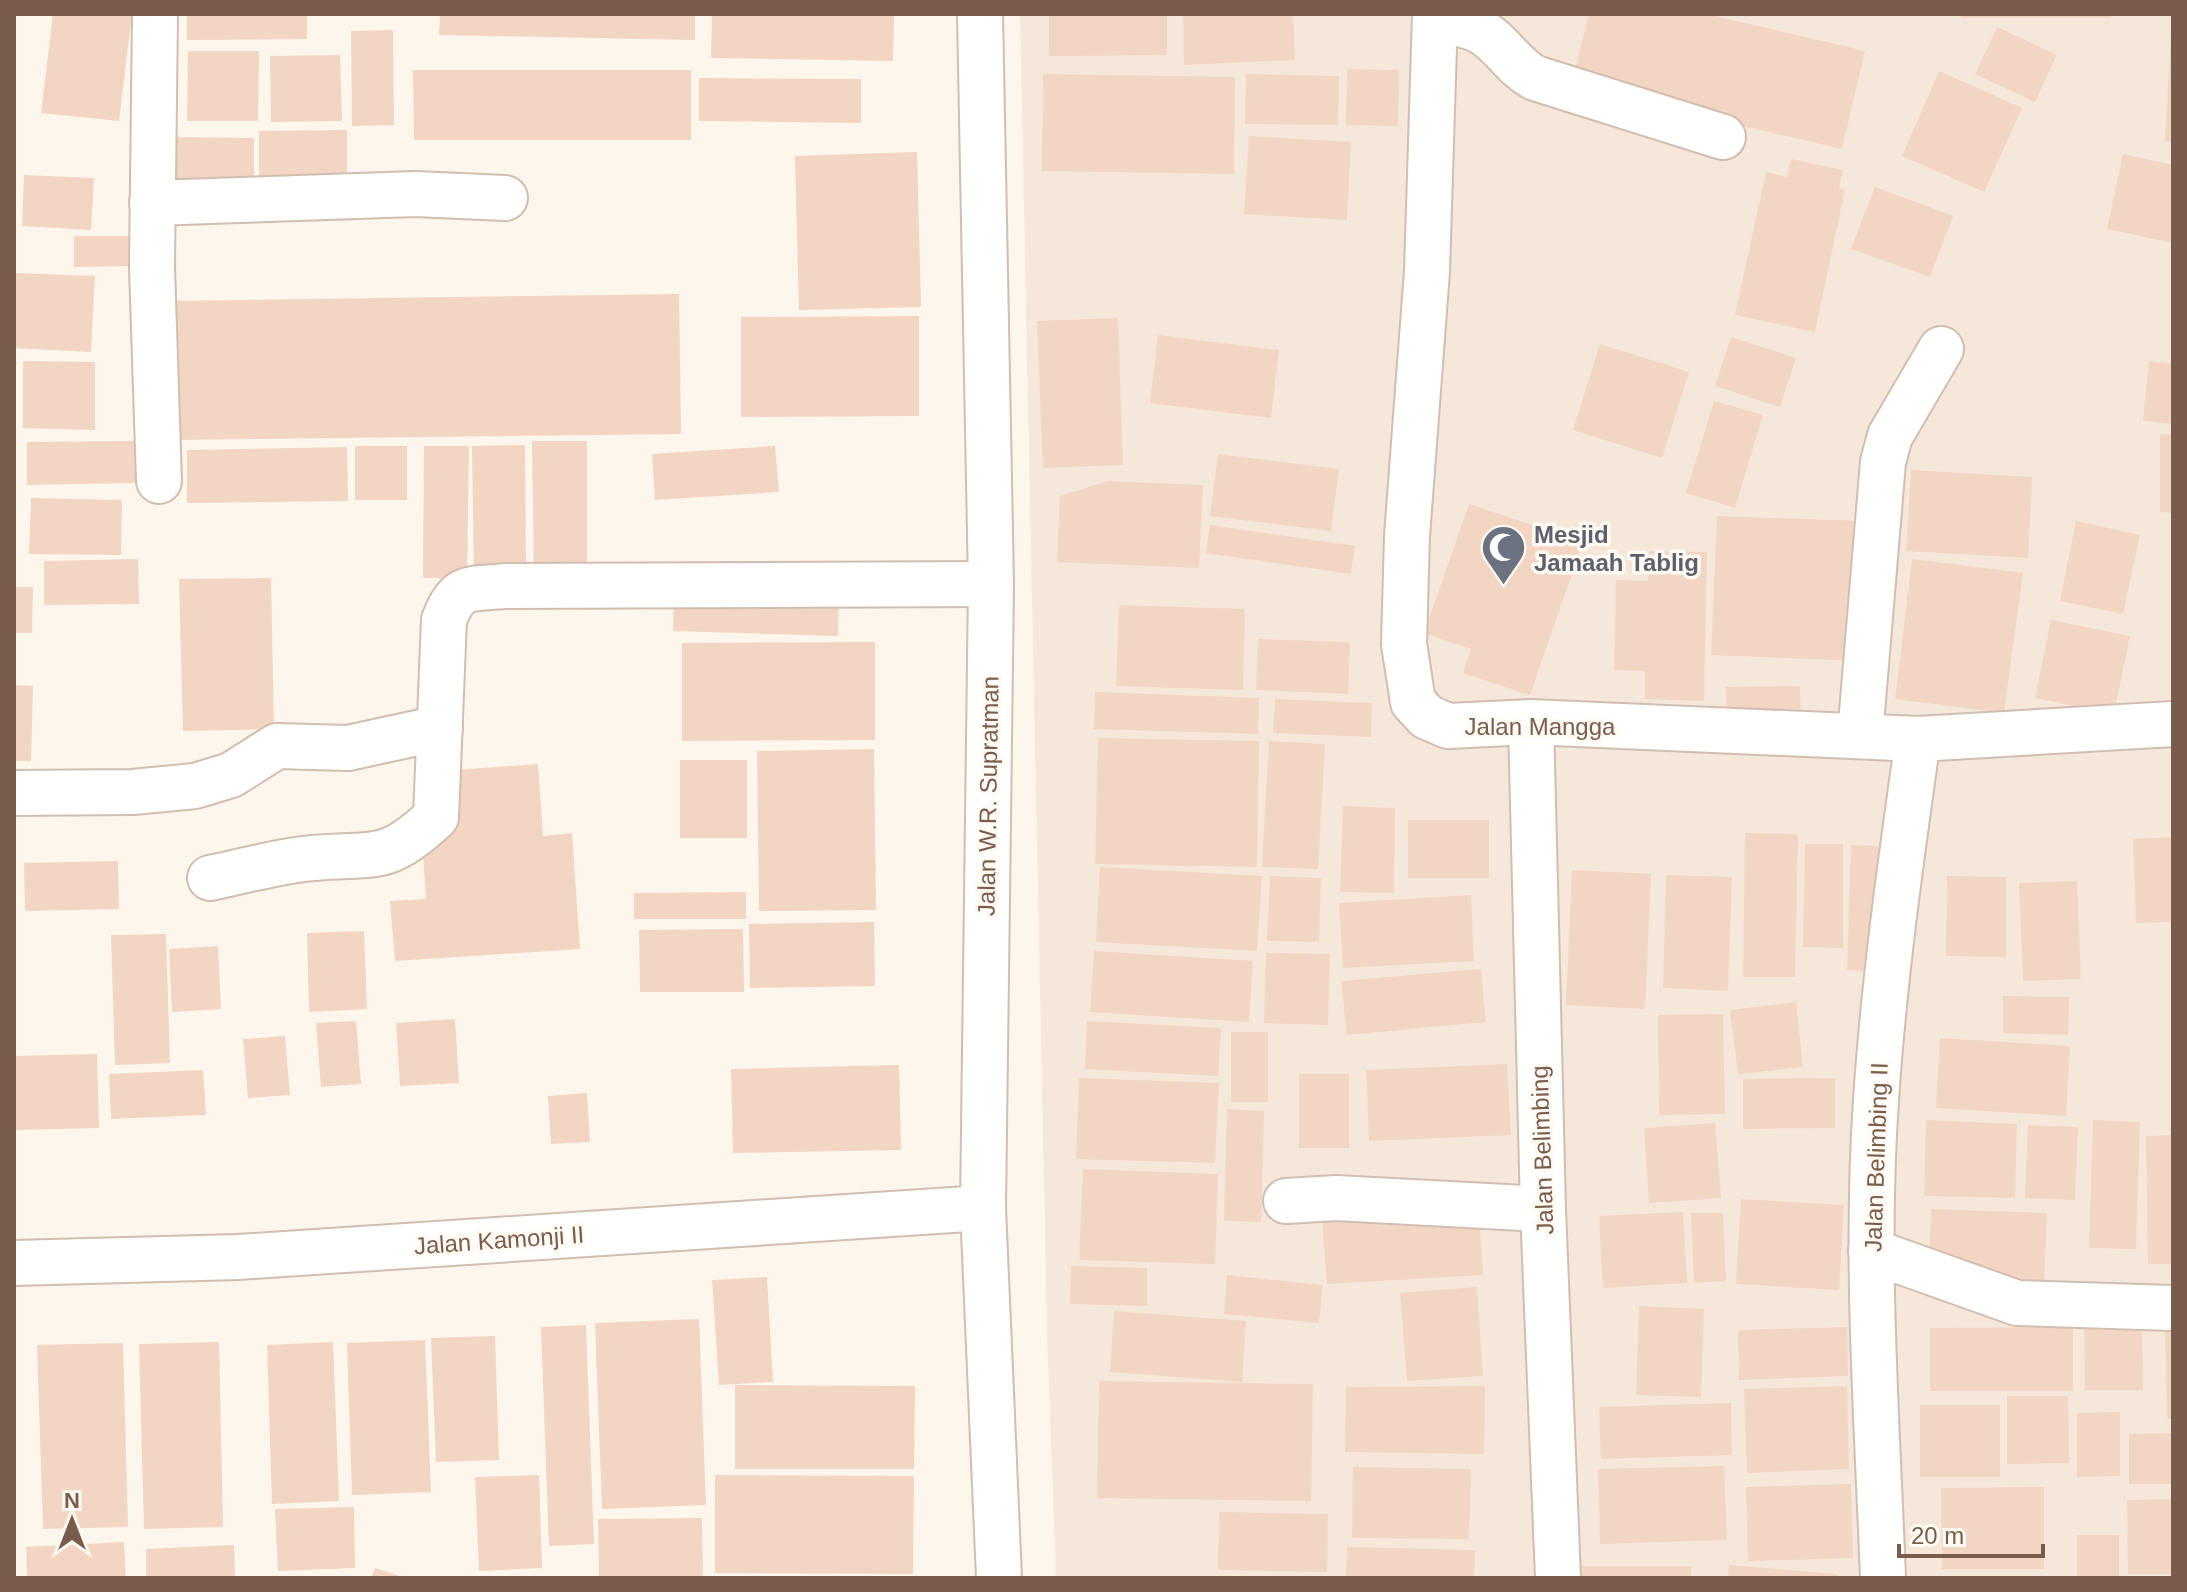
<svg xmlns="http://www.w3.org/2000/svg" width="2187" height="1592" font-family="Arial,sans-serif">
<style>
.residential{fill:#f5e8da}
.building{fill:#f3d5c3}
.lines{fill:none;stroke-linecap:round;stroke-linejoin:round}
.minor-casing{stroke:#d1beb0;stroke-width:48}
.minor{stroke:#fff;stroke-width:44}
.labels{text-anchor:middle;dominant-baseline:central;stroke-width:7;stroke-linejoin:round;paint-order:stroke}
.worship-label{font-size:24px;font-weight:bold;fill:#5b616d;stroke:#fffaf3;text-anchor:start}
.street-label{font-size:24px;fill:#7a5c4d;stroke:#fffaf3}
</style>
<rect width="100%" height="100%" fill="#fdf6ec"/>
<!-- residential -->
<path class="residential" d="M1020,14H2173V1578H1056L1047,1333Z"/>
<!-- building -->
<g class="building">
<path d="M53,14H132L119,121L41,113Z"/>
<path d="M187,14H307V39L187,40Z"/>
<path d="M440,14H695V40L439,35Z"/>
<path d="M712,14H894L893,61L711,58Z"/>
<path d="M1049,14H1167V55L1049,56Z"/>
<path d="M1293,14L1295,60L1184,65L1183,16Z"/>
<path d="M1589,14H1707L1865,51L1842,149L1571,86Z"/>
<rect x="1961" y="14" width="150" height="4"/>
<path d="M1997,27L2057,55L2035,102L1975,74Z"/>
<path d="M393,30L394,125L352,126L351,31Z"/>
<path d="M2171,33H2173V142L2165,141Z"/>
<path d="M188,51H259L258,121H187Z"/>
<path d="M340,55L342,121L271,122L270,56Z"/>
<path d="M1347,69L1399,70L1398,126L1346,125Z"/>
<path d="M413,70H691V140H414Z"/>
<path d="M1939,71L2022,108L1984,192L1902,156Z"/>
<path d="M1043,74L1235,77L1234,174L1042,171Z"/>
<path d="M1246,74L1339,76L1338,125L1245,124Z"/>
<path d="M699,78L861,79V123L699,121Z"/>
<path d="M347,130V190H259V131Z"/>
<path d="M1249,136L1351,142L1347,220L1244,214Z"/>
<path d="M171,137L254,138V193L170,192Z"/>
<path d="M917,152L921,307L799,310L795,156Z"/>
<path d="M2123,154L2173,165V243L2107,229Z"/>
<path d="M1791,159L1843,170L1839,188L1845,190L1815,332L1735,315L1766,172L1787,177Z"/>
<path d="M24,175L94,178L91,230L22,226Z"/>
<path d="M1875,187L1953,216L1930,277L1851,249Z"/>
<path d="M74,236H134L135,266L74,267Z"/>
<path d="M14,273L95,276L91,352L14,348Z"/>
<path d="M679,294L681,434L170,440L168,301Z"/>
<path d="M919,316V416L741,417V317Z"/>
<path d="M1118,318L1123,465L1043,468L1037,321Z"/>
<path d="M1158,335L1279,350L1271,418L1150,403Z"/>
<path d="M1731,337L1796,358L1780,407L1715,386Z"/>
<path d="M1600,344L1689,372L1662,458L1573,430Z"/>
<path d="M23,361L95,362V430L23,428Z"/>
<path d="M2149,361L2173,364V424L2143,421Z"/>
<path d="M1714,401L1763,415L1735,508L1686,493Z"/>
<path d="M2160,434L2173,435V513L2160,512Z"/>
<path d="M135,441V483L27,485V442Z"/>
<path d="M532,441H587V573L534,574Z"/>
<path d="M525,445L526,577L474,578L472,446Z"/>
<rect x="355" y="446" width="52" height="54"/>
<path d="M424,446H469L467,578H423Z"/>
<path d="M775,446L779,492L655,500L652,454Z"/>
<path d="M347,447L348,501L187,503V450Z"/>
<path d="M1218,454L1339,469L1331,531L1210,516Z"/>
<path d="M1911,470L2032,477L2028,558L1906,551Z"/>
<path d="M1108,481L1203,485L1199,568L1057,562L1060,496Z"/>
<path d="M31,498L122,500L121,555L29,554Z"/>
<path d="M1469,504L1583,542L1530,695L1463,673L1471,649L1424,633Z"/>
<path d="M1717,516L1864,521L1858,661L1711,655Z"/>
<path d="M2076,521L2140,535L2123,614L2060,601Z"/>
<path d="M1210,525L1355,546L1351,574L1206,553Z"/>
<path d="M1649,551L1707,552L1704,701L1645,699V671L1614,670L1616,580L1648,581Z"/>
<path d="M138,559L139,604L44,605V561Z"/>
<path d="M1912,559L2023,573L2004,713L1895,699Z"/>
<path d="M271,578L274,729L183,731L179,579Z"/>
<path d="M14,587H33L32,633H14Z"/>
<path d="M674,591L839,596L838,636L673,631Z"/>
<path d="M1119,605L1245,609L1243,690L1116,686Z"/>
<path d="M2051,620L2130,636L2114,714L2035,698Z"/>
<path d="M1258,639L1350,642L1348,694L1256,690Z"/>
<path d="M875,642V740L682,741V643Z"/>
<path d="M14,685L33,686L31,761H14Z"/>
<path d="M1800,686L1801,744L1727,745L1726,687Z"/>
<path d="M1095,692L1259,698L1258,734L1094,729Z"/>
<path d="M1275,699L1372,703L1371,737L1273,733Z"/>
<path d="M1098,738L1259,741L1257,867L1095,864Z"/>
<path d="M1269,741L1325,744L1318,869L1262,867Z"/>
<path d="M874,749L876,910L759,911L757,751Z"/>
<rect x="680" y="760" width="67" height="78"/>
<path d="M538,764L543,836L572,833L580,949L395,961L390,901L426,899L423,853L455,770Z"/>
<path d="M1343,806L1395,808L1394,893L1340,892Z"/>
<rect x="1408" y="820" width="81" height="58"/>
<path d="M1745,833L1798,834L1795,977H1743Z"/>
<path d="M2173,837V922L2136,923L2133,839Z"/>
<path d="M1805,844H1843V948L1803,947Z"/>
<path d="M1851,845L1905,847L1900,973L1847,970Z"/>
<path d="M118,861L119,909L25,911L24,863Z"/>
<path d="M1100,867L1262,876L1257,951L1096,942Z"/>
<path d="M1572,870L1651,874L1645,1009L1566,1005Z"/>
<path d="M1666,875L1732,877L1728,991L1663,988Z"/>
<path d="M1270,876L1321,878L1319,942L1267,941Z"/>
<path d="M1947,876L2006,877V957L1946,956Z"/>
<path d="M2077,881L2081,979L2023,981L2019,883Z"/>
<path d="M746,892V919H634V893Z"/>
<path d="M1471,895L1474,961L1343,968L1339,903Z"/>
<path d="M874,922L875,986L750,988L749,924Z"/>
<path d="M743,929L744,992H640L639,930Z"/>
<path d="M364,931L367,1009L309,1012L307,933Z"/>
<path d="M166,934L170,1063L115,1065L111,935Z"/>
<path d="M218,946L221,1009L172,1012L169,949Z"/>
<path d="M1094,951L1253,961L1249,1022L1090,1012Z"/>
<path d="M1266,953L1330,954L1328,1025L1264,1023Z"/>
<path d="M1481,969L1486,1022L1347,1035L1341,981Z"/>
<path d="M2003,996L2069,997L2068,1035L2003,1033Z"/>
<path d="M1796,1002L1803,1067L1738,1074L1730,1010Z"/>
<path d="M1723,1014L1725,1114L1659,1115L1658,1015Z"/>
<path d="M455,1019L459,1083L400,1086L396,1023Z"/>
<path d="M356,1021L361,1084L321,1087L316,1023Z"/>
<path d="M1087,1021L1221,1028L1218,1076L1085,1069Z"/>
<rect x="1231" y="1032" width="37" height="70"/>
<path d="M285,1036L290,1095L248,1098L243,1039Z"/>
<path d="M1940,1038L2070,1046L2066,1116L1936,1108Z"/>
<path d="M97,1054L99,1128L14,1130V1056Z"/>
<path d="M1507,1064L1511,1135L1369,1141L1366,1070Z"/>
<path d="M899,1065L901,1150L733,1153L731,1069Z"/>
<path d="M203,1070L206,1115L111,1119L109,1074Z"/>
<rect x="1299" y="1074" width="50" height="74"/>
<path d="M1079,1078L1219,1083L1215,1163L1076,1159Z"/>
<path d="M1835,1078V1128L1743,1129V1079Z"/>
<path d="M587,1093L590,1142L551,1144L548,1096Z"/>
<path d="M1227,1109L1264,1111L1261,1222L1224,1221Z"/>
<path d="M1926,1120L2017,1124L2015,1198L1924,1196Z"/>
<path d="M2093,1120L2140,1122L2136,1249L2089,1248Z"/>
<path d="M1715,1123L1721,1198L1649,1203L1644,1128Z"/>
<path d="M2028,1125L2078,1127L2075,1200L2025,1198Z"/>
<path d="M2173,1135V1264H2148L2146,1136Z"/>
<path d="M1083,1169L1218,1174L1215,1264L1079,1260Z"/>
<path d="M1741,1199L1844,1205L1839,1290L1736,1284Z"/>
<path d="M1931,1209L2047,1213L2044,1283L1929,1279Z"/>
<path d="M1479,1211L1483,1275L1327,1284L1322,1221Z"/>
<path d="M1683,1212L1687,1283L1603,1288L1599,1216Z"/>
<path d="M1691,1213H1723L1726,1281L1694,1283Z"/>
<path d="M1071,1266L1147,1268V1306L1070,1304Z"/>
<path d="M1227,1275L1323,1285L1319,1323L1224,1314Z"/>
<path d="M767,1277L773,1382L719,1385L712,1280Z"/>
<path d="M1477,1287L1483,1376L1407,1381L1400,1293Z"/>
<path d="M1639,1306L1704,1309L1701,1397L1636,1395Z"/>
<path d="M1114,1311L1246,1321L1242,1382L1110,1372Z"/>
<path d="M699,1319L706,1505L602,1509L595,1323Z"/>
<path d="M2165,1323H2173V1419H2167Z"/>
<path d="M586,1325L594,1544L549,1546L541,1327Z"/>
<path d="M2142,1326L2143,1390H2085L2084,1327Z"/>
<path d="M1847,1327L1848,1376L1739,1380L1738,1330Z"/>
<path d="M2073,1327V1391H1930V1328Z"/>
<path d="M495,1336L499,1460L436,1462L431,1338Z"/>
<path d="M425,1340L431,1492L352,1495L347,1343Z"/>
<path d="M219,1342L223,1527L144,1529L139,1344Z"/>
<path d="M333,1342L339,1501L272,1504L267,1345Z"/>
<path d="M123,1343L128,1527L43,1529L37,1345Z"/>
<path d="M1099,1381L1313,1384L1311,1501L1097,1498Z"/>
<path d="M735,1385L915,1386L914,1469H735Z"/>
<path d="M1485,1386L1484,1454L1345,1452L1346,1387Z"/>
<path d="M1847,1386L1849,1469L1747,1473L1744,1389Z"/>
<path d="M2007,1396H2068L2069,1463L2007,1464Z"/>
<path d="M1731,1403L1732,1455L1601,1459L1599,1407Z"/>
<rect x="1920" y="1405" width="80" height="72"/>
<path d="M2120,1412V1476L2077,1477V1413Z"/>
<path d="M2173,1433V1484H2129V1434Z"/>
<path d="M1724,1466L1727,1540L1600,1544L1598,1469Z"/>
<path d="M1353,1467L1471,1469L1469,1539L1352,1538Z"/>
<path d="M539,1475L542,1568L479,1571L475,1477Z"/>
<path d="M715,1475L914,1476L913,1574L715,1573Z"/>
<path d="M1851,1484L1853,1558L1748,1561L1746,1487Z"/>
<path d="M2044,1487V1569H1942L1941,1488Z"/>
<path d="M2173,1499V1574H2128L2127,1500Z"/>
<path d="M354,1507L355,1568L278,1571L275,1509Z"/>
<path d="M1219,1512L1328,1514L1327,1572L1218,1570Z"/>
<path d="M702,1518L703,1578H599L598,1519Z"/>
<rect x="2077" y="1535" width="42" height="43"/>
<path d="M124,1542L126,1578H27L26,1547Z"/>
<path d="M234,1545L235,1578H146V1549Z"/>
<path d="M1347,1547L1475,1550L1474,1578H1346Z"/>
<path d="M1729,1565L1838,1574V1578H1728Z"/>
<rect x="1578" y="1566" width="113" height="12"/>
<path d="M375,1568L403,1577V1578H371Z"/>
</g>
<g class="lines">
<defs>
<g id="minor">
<path d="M155,14L152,267L159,481"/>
<path d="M980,14L991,584L983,1208L999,1578"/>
<path d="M1435,14L1427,271L1407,536L1404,644L1413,702L1427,717L1448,726L1531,722L1918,739L2173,724"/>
<path d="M1435,20C1449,22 1465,24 1478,30C1501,41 1512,66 1535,78L1723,137"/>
<path d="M152,203L416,194L505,198"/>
<path d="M1531,722L1543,1209L1558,1578"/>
<path d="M1860,736L1883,462L1890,436L1941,349"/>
<path d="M14,793L133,792L195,786L231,775L277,746L348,748L440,728"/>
<path d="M210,878C244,871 279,861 313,858C376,852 385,865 436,817L444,620C458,583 469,590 505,586L991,584"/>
<path d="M1286,1201L1336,1198L1543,1209"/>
<path d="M1871,1251L2017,1303L2173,1308"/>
<path d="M14,1263L238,1257L983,1208"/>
<path d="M1883,1578C1877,1419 1865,1259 1876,1100C1884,979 1901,859 1918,739"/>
</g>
</defs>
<!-- minor casing -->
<use href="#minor" class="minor-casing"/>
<!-- minor -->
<use href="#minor" class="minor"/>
</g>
<!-- icons -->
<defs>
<symbol id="mosque-pin" viewBox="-11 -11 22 30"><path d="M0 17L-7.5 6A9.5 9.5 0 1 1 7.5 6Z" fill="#6b7280" stroke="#fffaf3"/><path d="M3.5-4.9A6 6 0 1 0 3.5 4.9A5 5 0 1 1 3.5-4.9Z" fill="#fff"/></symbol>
</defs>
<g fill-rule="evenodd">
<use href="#mosque-pin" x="1478" y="522" width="51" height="69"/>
</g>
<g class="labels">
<!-- worship labels -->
<g class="worship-label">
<text x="1534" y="534">Mesjid<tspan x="1534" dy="28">Jamaah Tablig</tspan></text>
</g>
<!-- street labels -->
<g class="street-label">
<text x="1540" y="726">Jalan Mangga</text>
<text transform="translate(988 796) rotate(-89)">Jalan W.R. Supratman</text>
<text transform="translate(1542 1150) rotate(-92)">Jalan Belimbing</text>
<text transform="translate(1876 1157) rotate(-88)">Jalan Belimbing II</text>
<text transform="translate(499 1240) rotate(-4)">Jalan Kamonji II</text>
</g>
</g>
<!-- border -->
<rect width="2187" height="1592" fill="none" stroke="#7a5c4d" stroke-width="32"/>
<!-- north arrow -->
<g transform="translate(72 1520)" stroke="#fffaf3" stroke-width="6" paint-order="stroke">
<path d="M0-6L14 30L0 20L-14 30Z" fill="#7a5c4d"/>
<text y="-12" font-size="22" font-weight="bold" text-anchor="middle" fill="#7a5c4d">N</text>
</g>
<!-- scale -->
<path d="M1899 1544v12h144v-12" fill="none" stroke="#7a5c4d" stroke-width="4"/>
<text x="1911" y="1544" font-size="24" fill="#7a5c4d" stroke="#fffaf3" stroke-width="6" paint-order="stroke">20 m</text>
</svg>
